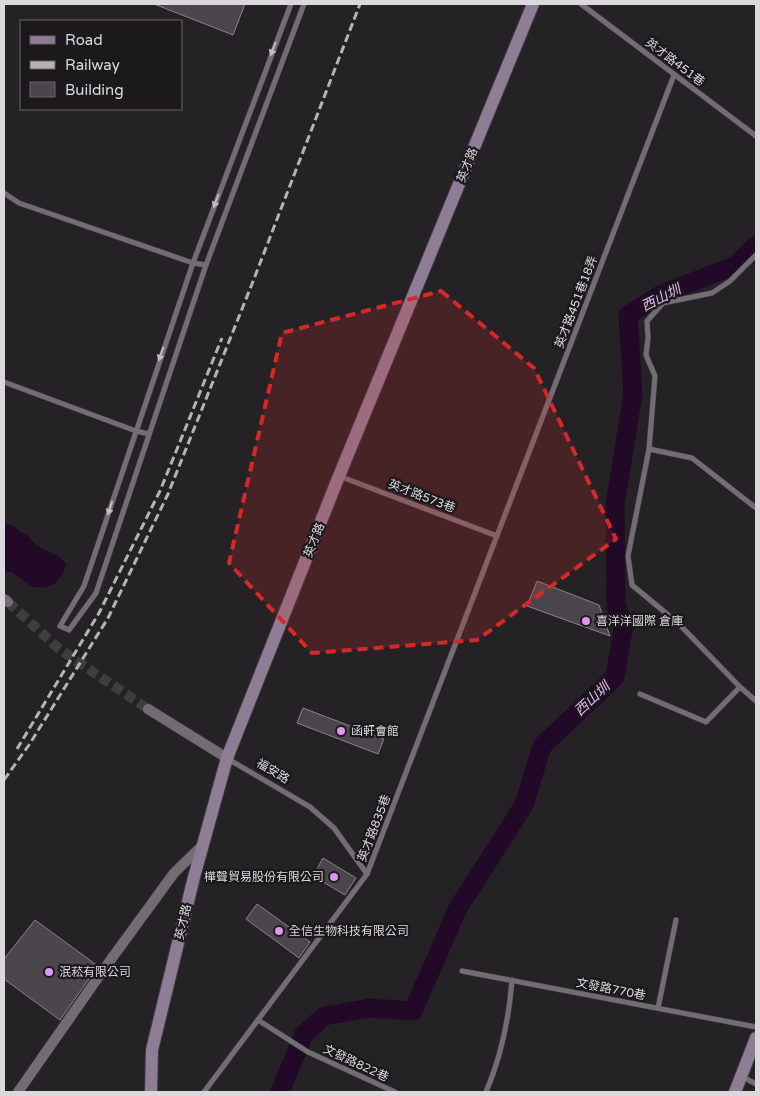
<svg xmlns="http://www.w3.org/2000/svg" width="760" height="1096" font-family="'Varela Round','Noto Sans TC',sans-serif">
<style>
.water{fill:#210927}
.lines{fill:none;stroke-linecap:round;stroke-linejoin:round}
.river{stroke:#210927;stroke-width:19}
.building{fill:#4a464b;stroke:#878388}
.street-tunnel{stroke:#403d41;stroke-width:10;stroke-dasharray:10 5;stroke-linecap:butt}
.lane-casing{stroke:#3f3d40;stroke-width:6}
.street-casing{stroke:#3f3d40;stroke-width:11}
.secondary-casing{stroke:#3f3d40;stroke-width:14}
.lane{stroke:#716d72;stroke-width:5}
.street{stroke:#716d72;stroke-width:10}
.secondary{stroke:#8f7c95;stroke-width:12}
.rail{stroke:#b4b2b5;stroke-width:3;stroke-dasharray:8 4;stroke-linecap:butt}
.oneway{fill:#c0bdc1}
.marked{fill:#d62828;fill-opacity:0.2;stroke:#d62828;stroke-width:4;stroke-dasharray:10 6;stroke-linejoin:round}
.poi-dot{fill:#de98f2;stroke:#1c191d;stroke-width:2}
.labels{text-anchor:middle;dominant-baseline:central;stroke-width:4.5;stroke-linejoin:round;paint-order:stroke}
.street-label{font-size:12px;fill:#dad8db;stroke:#1c191d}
.poi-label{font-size:12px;fill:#dad8db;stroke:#1c191d;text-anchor:start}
.water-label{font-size:14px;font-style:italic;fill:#e6b9f4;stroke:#1c191d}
</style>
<rect width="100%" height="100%" fill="#252226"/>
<!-- water -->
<path class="water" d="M4,523L12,525L21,532L26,534L37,546L60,557L66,564L63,573L56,583L44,588L33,587L12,572H4Z"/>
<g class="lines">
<!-- river -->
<path class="river" d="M280,1092L304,1034L324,1016L370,1008L413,1011L458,908L524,805L542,746L615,677L624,623L616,606L615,505L633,394L628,315L662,294L736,265L756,245"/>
</g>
<!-- building -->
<g class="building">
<path d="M154,4H245L233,35Z"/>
<path d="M537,581L599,605L610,636L527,606Z"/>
<path d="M303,708L384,739L378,754L297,723Z"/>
<path d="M323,858L356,878L345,895L313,876Z"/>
<path d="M257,904L310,942L299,958L246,919Z"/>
<path d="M35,920L98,966L60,1020L4,979V959Z"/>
</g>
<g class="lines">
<!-- street-tunnel -->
<path class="street-tunnel" d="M8,602L59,649L148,709"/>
<defs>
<g id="lane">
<path d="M291,4L193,263L84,586L60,626L69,630L96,593L206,265L304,4"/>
<path d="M581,4L756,136"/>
<path d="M4,193L19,203L193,263L206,265"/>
<path d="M756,255L730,281L712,293L663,303L647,321L648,338L646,355L655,376L649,449L628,556L632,585L678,623L740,687L756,701"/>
<path d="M4,382L136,431L149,434"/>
<path d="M649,449L692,458L756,508"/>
<path d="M339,476L497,536"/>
<path d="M640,694L706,722L740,687"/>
<path d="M228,759L310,807L334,828L367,874"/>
<path d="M462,971L756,1027"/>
<path d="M658,1008L676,920"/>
<path d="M258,1020L308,1052L395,1092"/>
<path d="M741,1076L756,1084"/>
<path d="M204,1092L367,874L674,75"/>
<path d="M486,1092C501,1057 509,1018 512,980"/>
</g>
<g id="street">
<path d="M4,599L8,602"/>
<path d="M148,709L227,758"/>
<path d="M18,1092L104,969L174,873L204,844"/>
</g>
<g id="secondary">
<path d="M151,1092L152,1050L194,877L227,758L339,476L533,4"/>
<path d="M735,1092L756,1038"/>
</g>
</defs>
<!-- lane casing -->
<use href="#lane" class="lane-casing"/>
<!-- street casing -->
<use href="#street" class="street-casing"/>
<!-- secondary casing -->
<use href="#secondary" class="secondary-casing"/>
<!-- lane -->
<use href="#lane" class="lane"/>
<!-- street -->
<use href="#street" class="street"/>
<!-- secondary -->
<use href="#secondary" class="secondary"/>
<!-- rail -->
<g class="rail">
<path d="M17,749L99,613L160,491L222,338"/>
<path d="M4,780L29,745L108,618L168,494L252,284L360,4"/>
</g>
</g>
<!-- one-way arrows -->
<defs><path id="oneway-solid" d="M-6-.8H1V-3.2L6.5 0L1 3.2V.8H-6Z" transform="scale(1.25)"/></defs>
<g class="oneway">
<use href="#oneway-solid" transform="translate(273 49) rotate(111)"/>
<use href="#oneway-solid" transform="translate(216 201) rotate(111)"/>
<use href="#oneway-solid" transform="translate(161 354) rotate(109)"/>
<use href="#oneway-solid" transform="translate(110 508) rotate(108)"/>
</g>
<!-- marked area -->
<path class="marked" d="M441,291L534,368L616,539L477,640L312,653L229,563L282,333Z"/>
<!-- markers -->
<g class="poi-dot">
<circle cx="586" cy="621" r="5"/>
<circle cx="341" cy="731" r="5"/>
<circle cx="334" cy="877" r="5"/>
<circle cx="279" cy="931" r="5"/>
<circle cx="49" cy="972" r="5"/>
</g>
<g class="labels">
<!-- street labels -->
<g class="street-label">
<text transform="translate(675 62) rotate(37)">英才路451巷</text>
<text transform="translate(467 165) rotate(-68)">英才路</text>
<text transform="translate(576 302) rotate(-69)">英才路451巷18弄</text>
<text transform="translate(422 496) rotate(21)">英才路573巷</text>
<text transform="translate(314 540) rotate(-68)">英才路</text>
<text transform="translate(273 771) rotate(31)">福安路</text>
<text transform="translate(374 828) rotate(-69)">英才路835巷</text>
<text transform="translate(183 922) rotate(-77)">英才路</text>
<text transform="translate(611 989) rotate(11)">文發路770巷</text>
<text transform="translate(356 1063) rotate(25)">文發路822巷</text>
</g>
<!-- poi labels -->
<g class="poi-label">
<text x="596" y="621">喜洋洋國際 倉庫</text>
<text x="351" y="731">函軒會館</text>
<text x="324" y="877" text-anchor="end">樺聲貿易股份有限公司</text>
<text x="289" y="931">全信生物科技有限公司</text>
<text x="59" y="972">泯菘有限公司</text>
</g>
<!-- water labels -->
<g class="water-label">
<text transform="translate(661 298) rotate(-27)">西山圳</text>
<text transform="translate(592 699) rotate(-43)">西山圳</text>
</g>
</g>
<!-- border -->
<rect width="760" height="1096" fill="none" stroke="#dad8db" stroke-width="10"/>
<!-- legend -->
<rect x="20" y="20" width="162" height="90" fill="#1c191d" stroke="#686569"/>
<rect x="30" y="36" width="25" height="8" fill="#8f7c95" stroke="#686569"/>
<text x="65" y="45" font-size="15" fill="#dad8db">Road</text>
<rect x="30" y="61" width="25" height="8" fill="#b4b2b5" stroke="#686569"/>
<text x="65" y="70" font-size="15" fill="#dad8db">Railway</text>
<rect x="30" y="82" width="25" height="15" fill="#4a464b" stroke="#686569"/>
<text x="65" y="95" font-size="15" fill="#dad8db">Building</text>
</svg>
